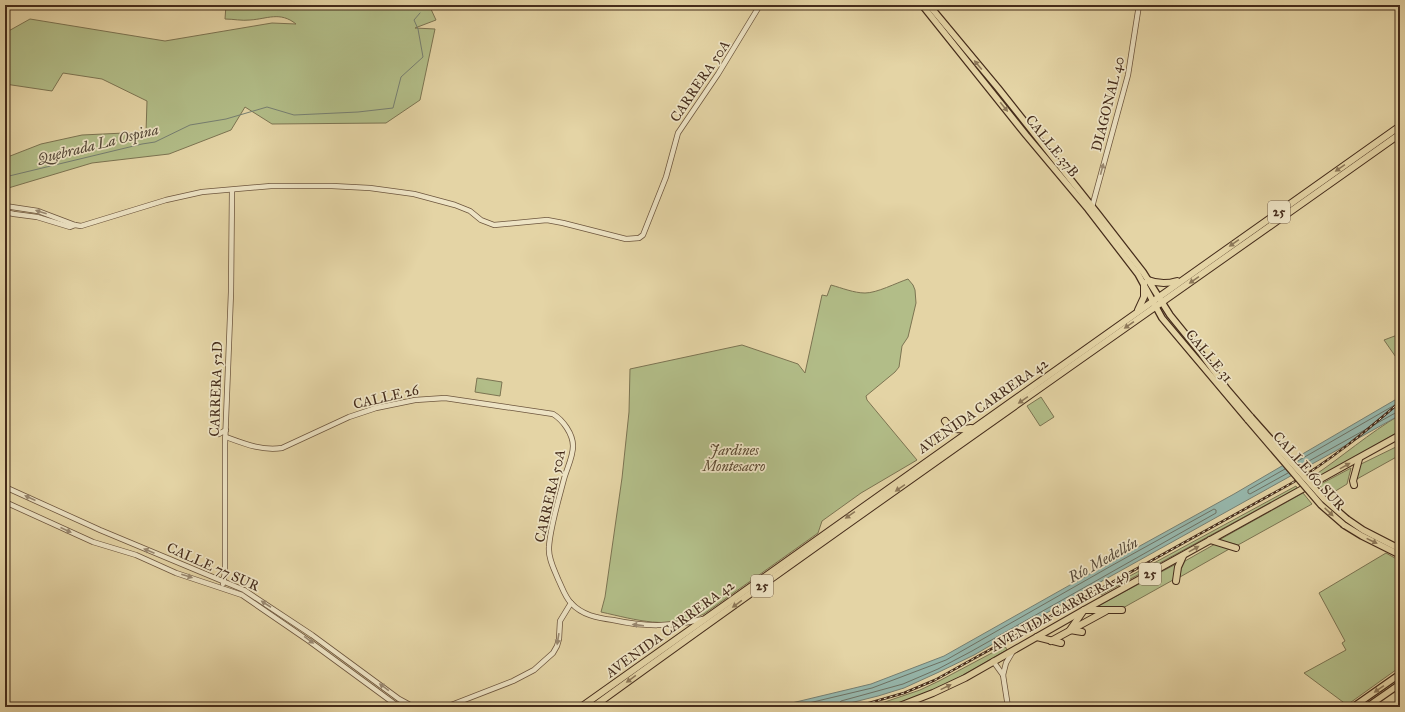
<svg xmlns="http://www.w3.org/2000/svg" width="1405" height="712" font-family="'IM FELL Great Primer',serif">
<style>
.green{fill:#b2bd88;stroke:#7c7452}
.water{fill:#96b7ac;stroke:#767f72}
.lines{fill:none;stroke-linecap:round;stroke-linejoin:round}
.shore{stroke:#6e7264;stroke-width:1}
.stream{stroke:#767f72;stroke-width:1}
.minor-casing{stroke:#6d563e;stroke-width:6}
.major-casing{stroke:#452c1b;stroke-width:8}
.highway-casing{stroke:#452c1b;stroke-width:8}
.minor{stroke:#ede3c4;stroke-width:4.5}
.major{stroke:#e4d4a5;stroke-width:5.5}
.highway{stroke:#e4d4a5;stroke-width:6}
.rail-casing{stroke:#452c1b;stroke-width:2.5}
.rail{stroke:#ede3c4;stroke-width:1;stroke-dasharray:3;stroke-linecap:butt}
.major-bridge-casing{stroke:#452c1b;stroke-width:8;stroke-linecap:butt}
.major-bridge{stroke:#e4d4a5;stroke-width:5.5}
.oneway{fill:#8d7859}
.oneway2{fill:#998870}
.labels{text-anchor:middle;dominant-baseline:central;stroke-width:3.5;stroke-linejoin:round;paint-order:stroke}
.shield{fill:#ede3c4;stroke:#77634e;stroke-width:1}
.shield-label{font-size:13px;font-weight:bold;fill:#452c1b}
.street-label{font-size:14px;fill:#452c1b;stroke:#ede3c4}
.park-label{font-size:14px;font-style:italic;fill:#5b4931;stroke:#ede3c4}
.water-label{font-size:15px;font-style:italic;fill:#554838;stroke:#ede3c4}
</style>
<rect width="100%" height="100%" fill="#e4d4a5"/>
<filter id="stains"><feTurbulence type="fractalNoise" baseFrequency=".005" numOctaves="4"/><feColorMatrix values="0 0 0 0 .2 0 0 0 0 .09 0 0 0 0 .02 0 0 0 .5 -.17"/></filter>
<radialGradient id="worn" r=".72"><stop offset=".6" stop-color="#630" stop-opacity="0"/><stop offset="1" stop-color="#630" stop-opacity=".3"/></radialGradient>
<!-- green -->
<g class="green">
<path d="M226,5H424L430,7L436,20L415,28L435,29L420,100L386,123L272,124L245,107L231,130L169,154L92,163L5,189V158L41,144L82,135L146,132L147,101L102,79L63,73L52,91L5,84V33L30,19L165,41L272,23L296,24C280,11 267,19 250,20C242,21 233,19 225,19Z"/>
<path d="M908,279L913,285L915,290L916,303L908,337L902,346L899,367L895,372L866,396L867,400L917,460L861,493L822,521L818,533L704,614C668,630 637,620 601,612L605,597L622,478L629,412L630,369L742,345L798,364L805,373L822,295L827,296L831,285C842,288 854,293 865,293C877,293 896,283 908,279Z"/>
<path d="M1400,334V363L1384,340Z"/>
<path d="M477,378L502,382L500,396L475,392Z"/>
<path d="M1041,397L1054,417L1040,426L1027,406Z"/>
<path d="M1400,415V431L1315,480L1312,477C1342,457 1369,433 1400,415Z"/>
<path d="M1400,445V455L1357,479L1359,465Z"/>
<path d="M1351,468L1347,484L1329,495L1319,485Z"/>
<path d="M1296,486L1297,488L1101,595L1100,593L1117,583Z"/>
<path d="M1303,493L1312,504L1238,545L1219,540Z"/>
<path d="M1215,544L1231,548L1180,577L1181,569L1185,561Z"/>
<path d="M1386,553L1400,561V667L1347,705L1304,673L1346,650L1342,643L1345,641L1319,593Z"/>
<path d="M1176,564L1173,580L1121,609L1094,608Z"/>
<path d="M1005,646L1007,650C968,672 915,707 870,707L920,690L939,681Z"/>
</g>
<!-- water -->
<path class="water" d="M1400,397V415L1095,585L974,655L939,672L904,688L878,696L834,707H775L871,684L944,656L1109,563L1234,494Z"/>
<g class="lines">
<!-- shore -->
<g class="shore">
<path d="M1296,462L1400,402"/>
<path d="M1300,466L1397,412H1400"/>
<path d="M1285,469L1248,490V493L1250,494L1288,473"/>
<path d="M792,707L872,688L946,660L1111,566L1214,509L1216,510V513L972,651L938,669L903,684L841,701L839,704L838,707"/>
</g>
<!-- stream -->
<path class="stream" d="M5,177L142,144L155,142L190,125L226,119L267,107L294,115L358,112L393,108L401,77L423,57L418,29L414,20L420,13"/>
<defs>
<g id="minor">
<path d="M5,206L38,211L75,225L81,226L166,200L202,192L271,186H332L370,188L414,194L455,205L470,211L481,220L494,225L547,220L563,223L626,239L639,238L643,235L666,177L678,133L718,74L760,5"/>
<path d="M1092,207L1128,75L1139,5"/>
<path d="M5,212L14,214L37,217L70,227L75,225"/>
<path d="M219,434L226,430"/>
<path d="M226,437C245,444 262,451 282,448L349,417L376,408L415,400L445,398L553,414C563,420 573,434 573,446C573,457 567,468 564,479C559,498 550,528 549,547C548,558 554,569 558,579C562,587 565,597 571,603C582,615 597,618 613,620C645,627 670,627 703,619"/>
<path d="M5,487L100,530L244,590L312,635L399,699L410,705L417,706"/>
<path d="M5,502L93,542L136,555L176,573L242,595L309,641L399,707"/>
<path d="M223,584L225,572V444L231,292L232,190"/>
<path d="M993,661L1003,675"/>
<path d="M446,707L513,681L534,670L553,653L557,646L559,639L560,621L571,603"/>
<path d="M1008,707L1003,675L1006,663L1013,651"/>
</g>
<g id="major">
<path d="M922,5L1026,135L1088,209L1138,274L1162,318L1248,420"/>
<path d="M929,5L998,88L1098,214L1143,272L1170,315L1200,352L1227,389L1251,417"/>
<path d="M1347,519L1363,530L1400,549"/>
<path d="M1344,525L1362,536L1400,555"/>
<path d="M1353,707L1400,674"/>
<path d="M1367,707L1400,684"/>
</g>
<g id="highway">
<path d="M1148,280C1158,284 1167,284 1177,281"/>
<path d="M1138,310L1144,297V283"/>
<path d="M945,421C952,431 960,430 971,428"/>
<path d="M934,441L952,428"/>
<path d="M1354,485L1353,481L1359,459"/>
<path d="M1210,540L1236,548"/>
<path d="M1399,548L1400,549"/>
<path d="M1176,581L1178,567L1183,556"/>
<path d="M1082,632L1070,630L1084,610H1122"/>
<path d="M1037,637L1061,643"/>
<path d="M1051,641L1106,611"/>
<path d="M581,707L1400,126"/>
<path d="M593,707C860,513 1131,325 1400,134"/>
<path d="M897,707L933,693L965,678L1084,610L1400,435"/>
</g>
</defs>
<!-- minor casing -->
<use href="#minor" class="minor-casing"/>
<!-- major casing -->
<use href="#major" class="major-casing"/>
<!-- highway casing -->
<use href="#highway" class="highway-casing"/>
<!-- minor -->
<use href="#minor" class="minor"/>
<!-- major -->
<use href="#major" class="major"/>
<!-- highway -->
<use href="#highway" class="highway"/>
<defs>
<path id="rail" d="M855,707L904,693L935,680L1292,483C1331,460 1365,432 1400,402"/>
</defs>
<!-- rail casing -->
<use href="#rail" class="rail-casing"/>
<!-- rail -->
<use href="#rail" class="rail"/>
<defs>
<g id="major-bridge">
<path d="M1251,417L1324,499L1347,519"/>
<path d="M1248,420L1321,505L1344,525"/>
</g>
</defs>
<!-- major-bridge casing -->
<use href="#major-bridge" class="major-bridge-casing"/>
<!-- major-bridge -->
<use href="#major-bridge" class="major-bridge"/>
</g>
<!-- one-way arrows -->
<defs><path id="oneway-solid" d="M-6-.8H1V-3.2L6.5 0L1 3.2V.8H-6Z"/></defs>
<g class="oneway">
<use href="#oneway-solid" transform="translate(978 65) rotate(-130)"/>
<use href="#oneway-solid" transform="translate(1004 107) rotate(51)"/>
<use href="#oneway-solid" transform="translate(1340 168) rotate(145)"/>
<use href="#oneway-solid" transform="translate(1234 243) rotate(145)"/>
<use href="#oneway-solid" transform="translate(1194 280) rotate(145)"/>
<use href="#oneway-solid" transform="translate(1129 325) rotate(145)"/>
<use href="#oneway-solid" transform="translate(1023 400) rotate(145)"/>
<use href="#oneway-solid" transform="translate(1345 466) rotate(-29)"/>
<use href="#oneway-solid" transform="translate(900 488) rotate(145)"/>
<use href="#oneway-solid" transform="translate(1329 512) rotate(43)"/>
<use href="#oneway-solid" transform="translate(850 515) rotate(145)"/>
<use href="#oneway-solid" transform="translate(1372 541) rotate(26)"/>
<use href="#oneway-solid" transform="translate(1194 549) rotate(-29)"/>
<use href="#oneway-solid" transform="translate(737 604) rotate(144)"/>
<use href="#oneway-solid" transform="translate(631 679) rotate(144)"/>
<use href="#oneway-solid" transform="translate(946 687) rotate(-26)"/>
<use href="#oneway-solid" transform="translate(1379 689) rotate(145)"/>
</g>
<g class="oneway2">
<use href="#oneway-solid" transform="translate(1102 169) rotate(-75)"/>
<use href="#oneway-solid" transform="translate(41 212) rotate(-162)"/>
<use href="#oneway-solid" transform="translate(30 498) rotate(-156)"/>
<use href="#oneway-solid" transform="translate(66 530) rotate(24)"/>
<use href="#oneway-solid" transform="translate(149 551) rotate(-157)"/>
<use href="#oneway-solid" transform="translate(187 576) rotate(18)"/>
<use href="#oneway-solid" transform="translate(266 604) rotate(-147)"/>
<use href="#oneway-solid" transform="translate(638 625) rotate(-173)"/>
<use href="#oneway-solid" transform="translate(558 639) rotate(99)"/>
<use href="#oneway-solid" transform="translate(309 640) rotate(36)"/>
<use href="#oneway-solid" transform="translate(384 687) rotate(-144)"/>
</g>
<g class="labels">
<!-- shield labels -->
<g class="shield">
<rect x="1268" y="201" width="22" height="22" rx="3"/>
<rect x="1139" y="563" width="22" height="22" rx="3"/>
<rect x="751" y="575" width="22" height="22" rx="3"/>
</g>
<g class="shield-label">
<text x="1279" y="212">25</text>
<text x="1150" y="574">25</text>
<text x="762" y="586">25</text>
</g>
<!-- street labels -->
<g class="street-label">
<text transform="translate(700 81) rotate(-56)">CARRERA 50A</text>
<text transform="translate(1108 104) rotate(-76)">DIAGONAL 40</text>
<text transform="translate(1052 146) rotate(51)">CALLE 37B</text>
<text transform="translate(1209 356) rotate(50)">CALLE 31</text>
<text transform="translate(216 389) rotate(-88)">CARRERA 52D</text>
<text transform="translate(386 397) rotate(-13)">CALLE 26</text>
<text transform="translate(983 406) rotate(-35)">AVENIDA CARRERA 42</text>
<text transform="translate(1309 471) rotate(48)">CALLE 60 SUR</text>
<text transform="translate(550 496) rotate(-77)">CARRERA 50A</text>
<text transform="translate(213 567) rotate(24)">CALLE 77 SUR</text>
<text transform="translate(1060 610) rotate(-29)">AVENIDA CARRERA 49</text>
<text transform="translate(670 629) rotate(-36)">AVENIDA CARRERA 42</text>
</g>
<!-- park labels -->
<g class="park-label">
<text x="734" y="450">Jardines<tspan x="734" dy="16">Montesacro</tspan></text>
</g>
<!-- water labels -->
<g class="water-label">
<text transform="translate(98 144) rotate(-14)">Quebrada La Ospina</text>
<text transform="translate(1103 560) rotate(-29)">Río Medellín</text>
</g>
</g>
<!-- margin -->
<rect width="1405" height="712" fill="none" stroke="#e4d4a5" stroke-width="20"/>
<rect x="6" y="6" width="1393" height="700" fill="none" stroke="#452c1b" stroke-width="2"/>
<rect x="10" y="10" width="1385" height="692" fill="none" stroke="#452c1b"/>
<rect width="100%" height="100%" filter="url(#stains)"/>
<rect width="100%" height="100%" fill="url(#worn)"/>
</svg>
